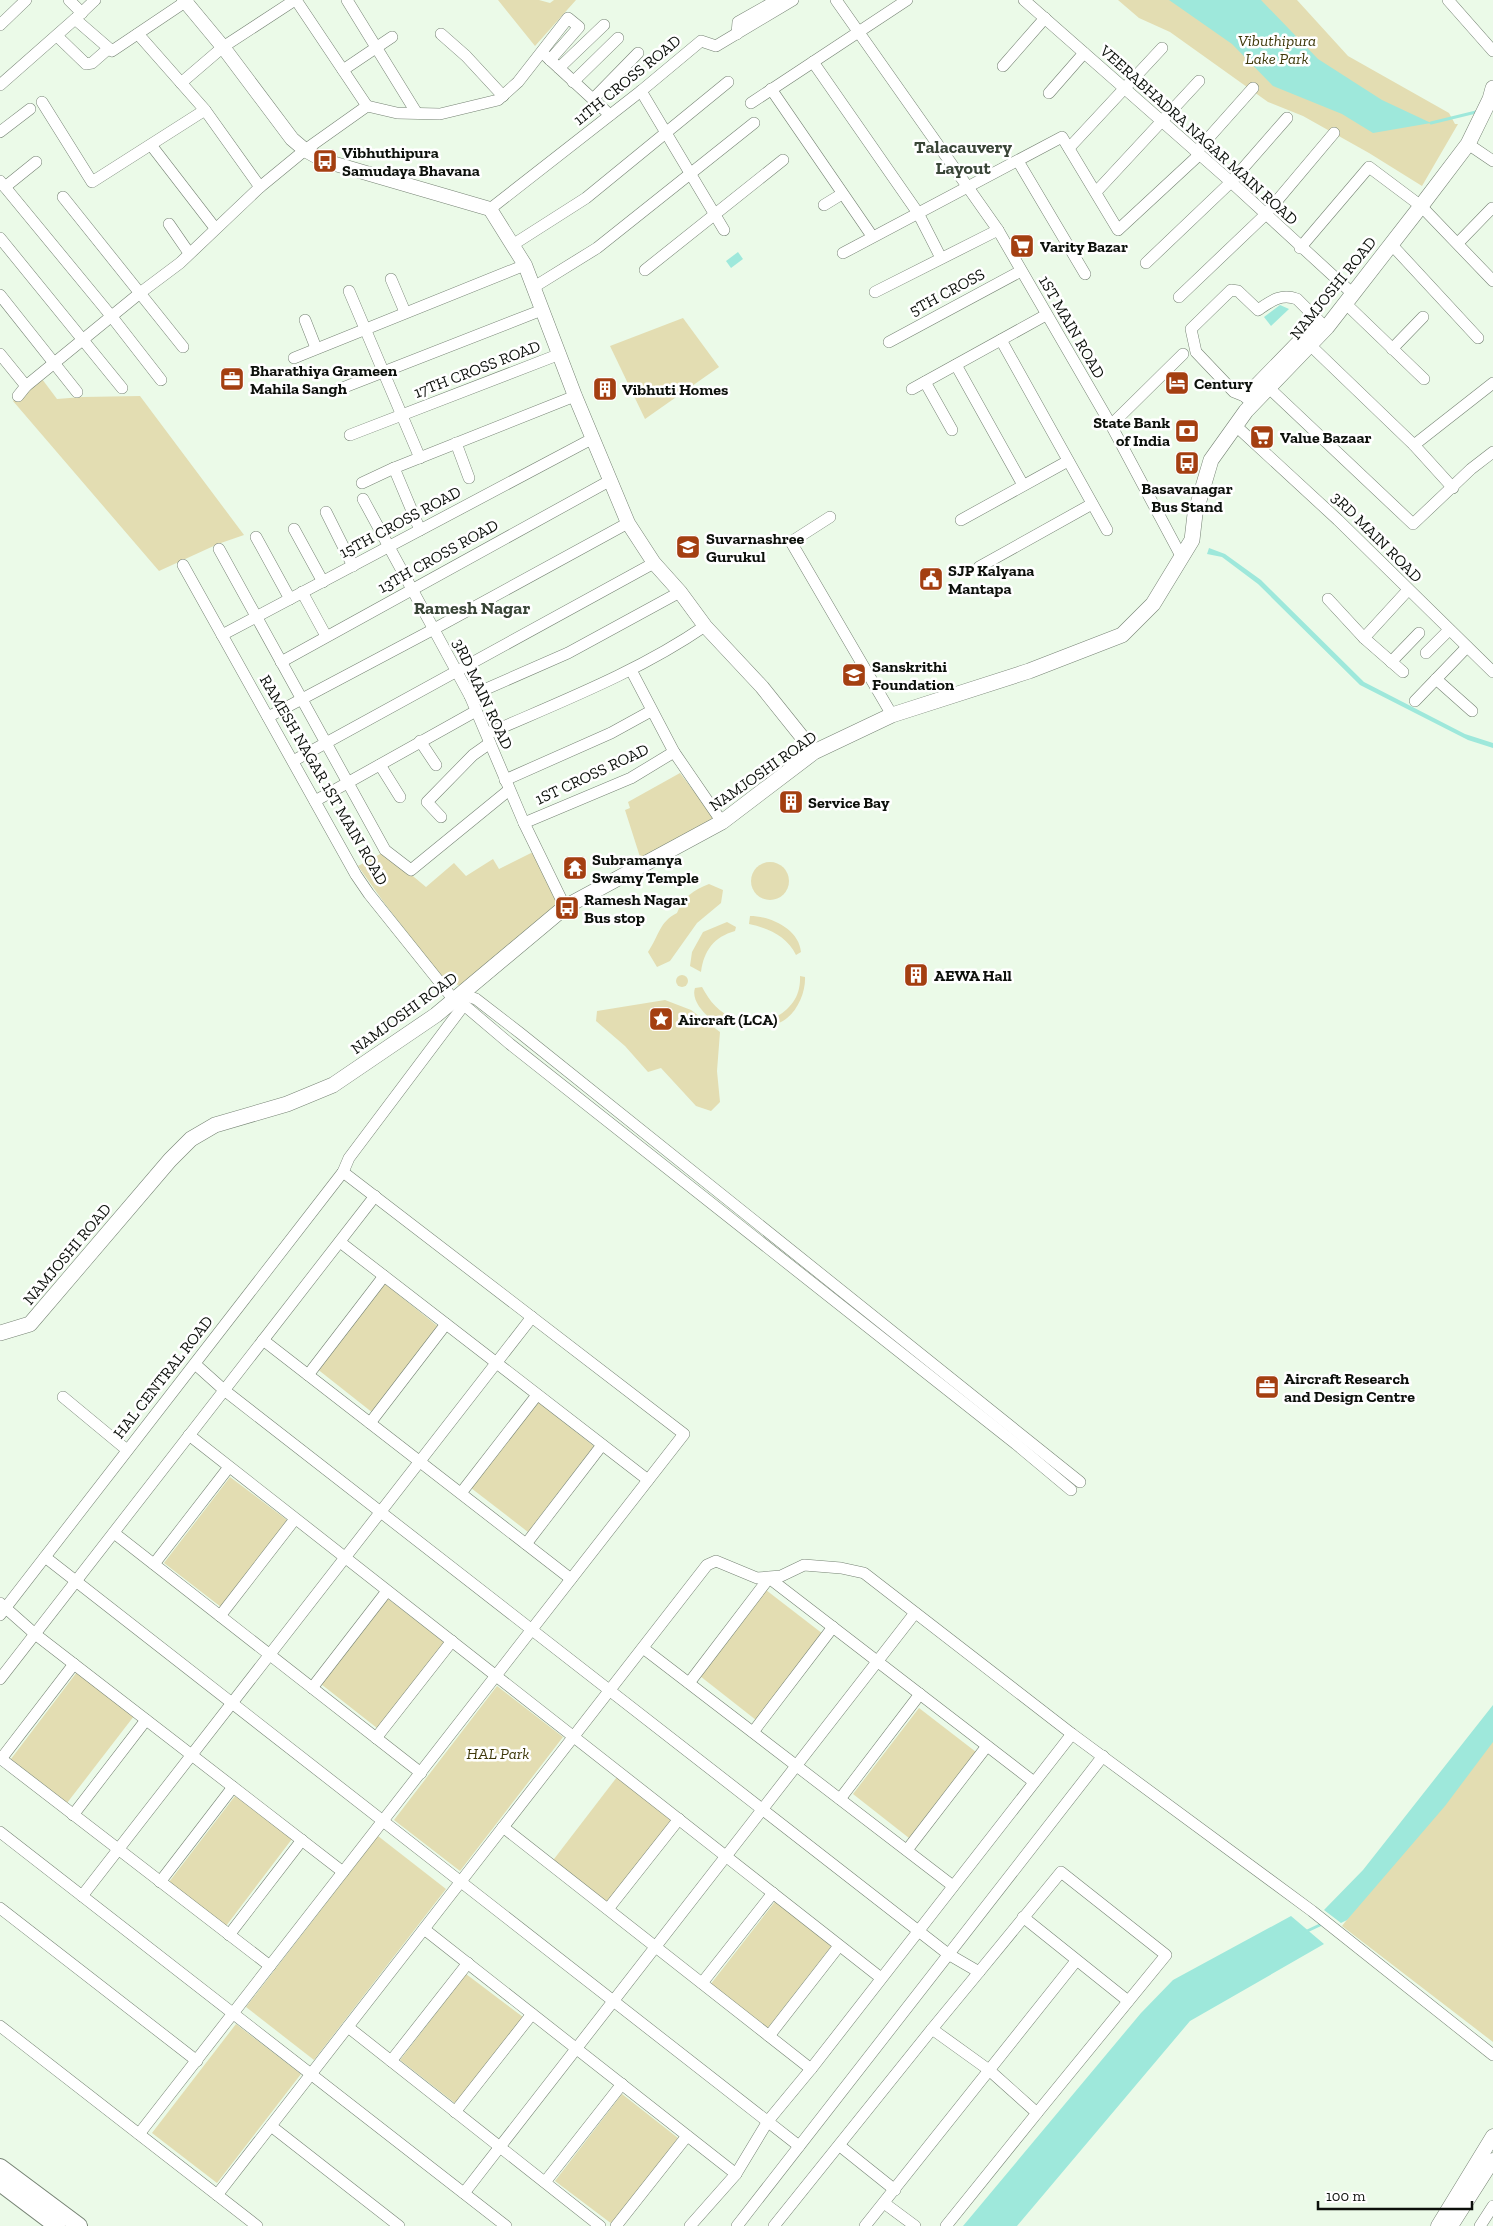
<svg xmlns="http://www.w3.org/2000/svg" width="1493" height="2226" font-family="'Zilla Slab',serif">
<style>
.green{fill:#e3ddb2}
.water{fill:#9ee8db}
.lines{fill:none;stroke-linecap:round;stroke-linejoin:round}
.stream{stroke:#9ee8db;stroke-width:3}
.minor-casing{stroke:#768374;stroke-width:12}
.tertiary-casing{stroke:#768374;stroke-width:15}
.secondary-casing{stroke:#768374;stroke-width:16}
.primary-casing{stroke:#768374;stroke-width:18}
.minor{stroke:#fff;stroke-width:11}
.tertiary{stroke:#fff;stroke-width:14}
.secondary{stroke:#fff;stroke-width:15}
.primary{stroke:#fff;stroke-width:16}
.labels{text-anchor:middle;dominant-baseline:central;stroke-width:5;stroke-linejoin:round;paint-order:stroke}
.park-label{font-size:16px;font-style:italic;fill:#3f390b;stroke:#fff}
.street-label{font-size:16px;fill:#0c100b;stroke:#fff}
.poi-label{font-size:16px;font-weight:bold;fill:#0c100b;stroke:#fff;text-anchor:start}
.neighbourhood-label{font-size:18px;font-weight:bold;fill:#394537;stroke:#fff}
</style>
<rect width="100%" height="100%" fill="#ebfae8"/>
<!-- green -->
<g class="green">
<path d="M498,0H539L550,3L554,0H576L535,46Z"/>
<path d="M1118,0H1297L1348,56L1449,113L1455,124H1458L1422,186L1369,153L1303,116L1268,102L1170,32L1139,18Z"/>
<path d="M683,318L719,367L645,419L610,346Z"/>
<path d="M42,379L57,399L82,397L140,396L244,535L218,544L159,571L13,401Z"/>
<path d="M680,773L716,820L641,860L625,810L630,808L628,802Z"/>
<path d="M384,852L426,887L454,863L466,876L493,859L499,869L531,853L540,855L559,903L460,986L441,976L385,904L358,866Z"/>
<circle cx="770" cy="881" r="19"/>
<path d="M709,884L723,890L721,903L697,923L670,961L657,967L648,952C659,936 659,922 677,913C683,897 694,890 709,884Z"/>
<path d="M750,916C770,916 799,929 801,952L796,955C787,936 768,928 749,924Z"/>
<path d="M727,922L736,927L735,931C714,937 704,950 701,972L690,966L692,952L703,932Z"/>
<circle cx="682" cy="981" r="6"/>
<path d="M800,976L805,977C806,996 792,1024 770,1025L768,1021C788,1012 801,999 800,976Z"/>
<path d="M702,987C711,1004 722,1016 741,1020L742,1026C735,1027 728,1028 721,1025C709,1020 690,1002 695,988Z"/>
<path d="M665,1000L691,1010L720,1032L717,1071L720,1102L711,1111L696,1106L661,1068L648,1072L625,1046L596,1021L597,1011Z"/>
<path d="M384,1283L440,1328L373,1413L316,1368Z"/>
<path d="M538,1402L594,1446L528,1532L471,1488Z"/>
<path d="M230,1477L287,1520L221,1607L164,1563Z"/>
<path d="M766,1590L823,1634L756,1720L700,1676Z"/>
<path d="M387,1598L444,1642L377,1728L321,1684Z"/>
<path d="M77,1672L134,1716L67,1803L11,1759Z"/>
<path d="M497,1686L563,1737L460,1871L394,1820Z"/>
<path d="M919,1708L976,1752L909,1838L853,1794Z"/>
<path d="M1493,1736V2042L1342,1926Z"/>
<path d="M617,1777L674,1821L608,1907L551,1863Z"/>
<path d="M235,1796L292,1839L226,1926L169,1882Z"/>
<path d="M378,1836L446,1889L314,2060L246,2007Z"/>
<path d="M777,1899L834,1943L767,2029L710,1985Z"/>
<path d="M466,1974L523,2017L456,2104L400,2060Z"/>
<path d="M236,2024L301,2074L217,2183L152,2133Z"/>
<path d="M622,2094L678,2138L612,2224L555,2181Z"/>
</g>
<!-- water -->
<g class="water">
<path d="M1169,0H1261L1318,59L1382,100L1431,123L1373,133L1342,114L1273,86L1232,44Z"/>
<path d="M738,252L743,259L731,268L726,261Z"/>
<path d="M1280,305L1289,309L1271,326L1264,317Z"/>
<path d="M1209,548L1225,554L1261,580L1364,682L1465,734L1493,743V748L1468,740L1360,685L1258,584L1222,557L1207,554Z"/>
<path d="M1493,1705V1742L1445,1806L1347,1920L1341,1923L1324,1910L1363,1870Z"/>
<path d="M1291,1916L1324,1944L1190,2021L1017,2226H963L1141,2013L1173,1980Z"/>
</g>
<g class="lines">
<!-- stream -->
<g class="stream">
<path d="M1431,123L1476,112"/>
<path d="M1305,1932L1322,1924"/>
</g>
<defs>
<g id="minor">
<path d="M69,0L82,13"/>
<path d="M95,0L75,19L112,51L188,0"/>
<path d="M296,0L367,106"/>
<path d="M347,0L416,112"/>
<path d="M836,0L998,230L1111,425L1181,556"/>
<path d="M1024,0L1231,182L1353,294"/>
<path d="M1448,0L1493,51"/>
<path d="M0,25L26,0"/>
<path d="M138,34L205,110L260,187"/>
<path d="M441,34L466,56L503,96"/>
<path d="M737,34L738,22L777,0"/>
<path d="M57,36L86,64L92,63L108,49"/>
<path d="M546,56L610,115"/>
<path d="M813,62L918,213L941,258"/>
<path d="M1003,66L1045,18"/>
<path d="M559,68L604,25"/>
<path d="M343,70L392,37"/>
<path d="M573,82L618,38"/>
<path d="M181,83L223,47L295,0"/>
<path d="M0,85L75,19"/>
<path d="M771,89L872,236"/>
<path d="M641,91L724,230"/>
<path d="M1049,93L1084,53"/>
<path d="M593,99L638,53"/>
<path d="M42,102L92,182L205,110"/>
<path d="M751,103L907,0"/>
<path d="M0,132L30,109"/>
<path d="M1468,144L1493,161"/>
<path d="M151,145L215,228"/>
<path d="M1069,148L1162,48"/>
<path d="M1196,152L1253,88"/>
<path d="M1018,161L1085,274"/>
<path d="M0,181L112,317L161,380"/>
<path d="M5,187L36,162"/>
<path d="M1096,192L1199,81"/>
<path d="M63,197L183,347"/>
<path d="M824,205L842,194"/>
<path d="M490,209L641,91L701,41L716,46L793,0"/>
<path d="M169,224L189,253"/>
<path d="M0,238L122,388"/>
<path d="M1458,243L1492,208"/>
<path d="M514,244L586,198L728,82"/>
<path d="M1391,244L1478,338"/>
<path d="M1300,248L1369,167L1421,206L1493,281"/>
<path d="M843,253L1062,137L1118,230L1199,155"/>
<path d="M1146,263L1231,182L1287,118"/>
<path d="M645,270L783,160"/>
<path d="M391,279L405,312"/>
<path d="M534,287L597,248L754,123"/>
<path d="M349,291L420,458"/>
<path d="M875,292L998,230"/>
<path d="M0,295L77,392"/>
<path d="M1179,297L1265,215L1334,133"/>
<path d="M1345,303L1424,379"/>
<path d="M305,320L316,348"/>
<path d="M1001,340L1107,530"/>
<path d="M889,342L1021,271"/>
<path d="M1310,345L1414,445L1453,488"/>
<path d="M1392,349L1423,317"/>
<path d="M0,354L26,386"/>
<path d="M294,358L525,265"/>
<path d="M956,365L1023,485"/>
<path d="M925,382L952,430"/>
<path d="M1268,387L1413,524L1471,469L1493,452"/>
<path d="M912,389L1046,315"/>
<path d="M332,392L542,310"/>
<path d="M18,396L26,386L140,293L180,263L260,187L305,150L367,106L397,113L440,114L498,100L518,82L568,18L579,27L550,60"/>
<path d="M1244,396L1318,320"/>
<path d="M1253,404L1244,396L1234,392L1196,352L1191,329L1231,290L1238,291L1258,310C1271,301 1281,293 1297,299L1326,328"/>
<path d="M1111,425L1183,354"/>
<path d="M1236,426L1338,520L1493,672"/>
<path d="M350,435L560,354"/>
<path d="M456,443L469,478"/>
<path d="M1414,445L1493,383"/>
<path d="M394,468L420,530"/>
<path d="M362,483L394,468L575,396"/>
<path d="M363,499L470,696L524,823L565,907"/>
<path d="M326,512L353,566"/>
<path d="M830,517L791,542L892,715"/>
<path d="M961,520L1068,461"/>
<path d="M294,529L323,582"/>
<path d="M256,537L290,599"/>
<path d="M219,549L385,850L411,870L509,790"/>
<path d="M183,565L356,875L369,894L454,1000"/>
<path d="M979,567L1092,504"/>
<path d="M302,592L326,636"/>
<path d="M1328,599L1364,638L1403,672"/>
<path d="M222,635L586,442L594,440"/>
<path d="M1364,638L1408,590"/>
<path d="M1426,653L1449,630"/>
<path d="M281,662L611,480"/>
<path d="M1391,662L1419,633"/>
<path d="M631,670L674,752L722,822"/>
<path d="M1436,679L1472,711"/>
<path d="M470,696L568,653L680,592"/>
<path d="M1415,701L1467,647"/>
<path d="M268,717L434,629L628,523"/>
<path d="M487,734C562,701 638,672 705,626"/>
<path d="M420,741L436,765"/>
<path d="M293,761L654,563"/>
<path d="M380,765L400,797"/>
<path d="M505,780L611,733L651,711"/>
<path d="M315,801L476,711"/>
<path d="M441,817L427,802L473,755L490,743"/>
<path d="M524,823L631,778L674,752"/>
<path d="M461,994L476,999L520,1033L1080,1482"/>
<path d="M461,994L464,1005L510,1044L1016,1444L1071,1490"/>
<path d="M340,1242L648,1480"/>
<path d="M263,1340L571,1579"/>
<path d="M195,1364L224,1390L948,1954L979,1972L932,2029L989,2070L1037,2113L946,2226"/>
<path d="M308,1375L384,1276"/>
<path d="M63,1397L127,1450"/>
<path d="M370,1423L446,1324"/>
<path d="M189,1435L881,1978"/>
<path d="M461,1493L537,1395"/>
<path d="M114,1533L421,1773"/>
<path d="M526,1544L602,1445"/>
<path d="M45,1557L799,2146"/>
<path d="M154,1564L229,1467"/>
<path d="M0,1603L35,1634L343,1872"/>
<path d="M0,1615L343,1172L349,1158L464,1005"/>
<path d="M220,1616L295,1519"/>
<path d="M643,1648L953,1886"/>
<path d="M0,1679L375,1196"/>
<path d="M689,1683L769,1578L1034,1782"/>
<path d="M312,1688L387,1591"/>
<path d="M753,1732L833,1627"/>
<path d="M376,1738L452,1641"/>
<path d="M0,1758L270,1966"/>
<path d="M1,1759L74,1664"/>
<path d="M840,1799L920,1694"/>
<path d="M73,1815L146,1720"/>
<path d="M503,1827L811,2069"/>
<path d="M0,1832L506,2226"/>
<path d="M907,1850L987,1746"/>
<path d="M160,1882L233,1787"/>
<path d="M82,1896L532,1317"/>
<path d="M0,1908L197,2061"/>
<path d="M608,1909L679,1819"/>
<path d="M1023,1917L1128,2001"/>
<path d="M424,1929L736,2174"/>
<path d="M229,1935L302,1840"/>
<path d="M979,1972L1061,1872L1166,1955L1037,2113"/>
<path d="M702,1983L773,1893"/>
<path d="M0,2026L257,2226"/>
<path d="M348,2027L600,2226"/>
<path d="M769,2036L839,1946"/>
<path d="M391,2061L468,1963"/>
<path d="M455,2112L532,2014"/>
<path d="M271,2126L399,2226"/>
<path d="M139,2134L684,1434L343,1172"/>
<path d="M840,2146L895,2190"/>
<path d="M545,2182L622,2084"/>
<path d="M464,2193L915,1613"/>
<path d="M217,2195L707,1565L716,1561L757,1578L781,1576L804,1565L841,1568L864,1573L1072,1734L1312,1911L1493,2055"/>
<path d="M884,2203L915,2226"/>
<path d="M616,2226L687,2136"/>
<path d="M690,2226L736,2174L768,2121L811,2069L1072,1734"/>
<path d="M737,2226L1103,1756"/>
<path d="M774,2226L932,2029"/>
<path d="M865,2226L1076,1961"/>
<path d="M1480,2226L1493,2206"/>
</g>
<g id="tertiary">
<path d="M184,0L223,47L292,139L305,150L325,161L490,209L525,265L575,396L628,523L654,563L680,592L705,626L762,687L814,752"/>
<path d="M1438,2226L1493,2136"/>
<path d="M1451,2226L1493,2160"/>
</g>
<path id="secondary" d="M0,1333L30,1324L170,1160L191,1139L215,1125L287,1104L333,1085L436,1015L565,907L722,822L814,752L892,715L1029,671L1122,635L1153,604L1192,540L1195,514L1211,460L1246,411L1327,327L1421,206L1468,144L1490,99L1493,88"/>
<g id="primary">
<path d="M0,2167L79,2226"/>
<path d="M0,2183L57,2226"/>
</g>
</defs>
<!-- minor casing -->
<use href="#minor" class="minor-casing"/>
<!-- tertiary casing -->
<use href="#tertiary" class="tertiary-casing"/>
<!-- secondary casing -->
<use href="#secondary" class="secondary-casing"/>
<!-- primary casing -->
<use href="#primary" class="primary-casing"/>
<!-- minor -->
<use href="#minor" class="minor"/>
<!-- tertiary -->
<use href="#tertiary" class="tertiary"/>
<!-- secondary -->
<use href="#secondary" class="secondary"/>
<!-- primary -->
<use href="#primary" class="primary"/>
</g>
<!-- icons -->
<defs>
<symbol id="bus-square" viewBox="-11 -11 22 22"><rect x="-9" y="-9" width="18" height="18" rx="4" fill="#a43f11" stroke="#fff"/><path d="M-5-6H5V4H4V6H2V4H-2V6H-4V4H-5ZM-3.5-4V0h7V-4ZM-3.5 1.2v1.5H-2V1.2ZM2 1.2v1.5H3.5V1.2Z" fill="#fff"/></symbol>
<symbol id="supermarket-square" viewBox="-11 -11 22 22"><rect x="-9" y="-9" width="18" height="18" rx="4" fill="#a43f11" stroke="#fff"/><path d="M-6-5.5h2.5l.6 2H6L4.5 2H-2.5L-4.4-4H-6ZM-1.5 3.2a1.3 1.3 0 1 0 .1 0ZM3 3.2a1.3 1.3 0 1 0 .1 0Z" fill="#fff"/></symbol>
<symbol id="office-square" viewBox="-11 -11 22 22"><rect x="-9" y="-9" width="18" height="18" rx="4" fill="#a43f11" stroke="#fff"/><path d="M-6-3h4V-5.5h4V-3h4V5H-6ZM-1-4.5V-3h2v-1.5ZM-6 0V1H6V0Z" fill="#fff"/></symbol>
<symbol id="hotel-square" viewBox="-11 -11 22 22"><rect x="-9" y="-9" width="18" height="18" rx="4" fill="#a43f11" stroke="#fff"/><path d="M-6-4.5h1.5V1H6V5H4.5V3h-9V5H-6ZM-4 0a1.8 1.8 0 1 1 3.6 0ZM.5 0V-2.5h3Q6-2.5 6 0Z" fill="#fff"/></symbol>
<symbol id="building-square" viewBox="-11 -11 22 22"><rect x="-9" y="-9" width="18" height="18" rx="4" fill="#a43f11" stroke="#fff"/><path d="M-4-6H4V6H1V3H-1V6H-4ZM-2.5-4.3h1.7v1.8h-1.7ZM.8-4.3h1.7v1.8H.8ZM-2.5-1h1.7V.8h-1.7ZM.8-1h1.7V.8H.8Z" fill="#fff"/></symbol>
<symbol id="bank-square" viewBox="-11 -11 22 22"><rect x="-9" y="-9" width="18" height="18" rx="4" fill="#a43f11" stroke="#fff"/><path d="M-6-4H6V4H-6ZM0-2.3a2.3 2.3 0 1 0 0 4.6a2.3 2.3 0 1 0 0-4.6Z" fill="#fff"/></symbol>
<symbol id="school-square" viewBox="-11 -11 22 22"><rect x="-9" y="-9" width="18" height="18" rx="4" fill="#a43f11" stroke="#fff"/><path d="M0-5L7-2L0 1L-7-2ZM-4 1L0 2.5L4 1V4Q0 6-4 4Z" fill="#fff"/></symbol>
<symbol id="civic-square" viewBox="-11 -11 22 22"><rect x="-9" y="-9" width="18" height="18" rx="4" fill="#a43f11" stroke="#fff"/><path d="M-.6-6.5H3V-4.5H.6V-3L4-1V1h2V6H-6V1h2V-1L-.6-3ZM-1.2 2.5V6h2.4V2.5Z" fill="#fff"/></symbol>
<symbol id="temple-square" viewBox="-11 -11 22 22"><rect x="-9" y="-9" width="18" height="18" rx="4" fill="#a43f11" stroke="#fff"/><path d="M0-6L5-2H3V0L6.5 2.5H4V6H1.5V3h-3V6H-4V2.5H-6.5L-3 0V-2H-5Z" fill="#fff"/></symbol>
<symbol id="sight-square" viewBox="-11 -11 22 22"><rect x="-9" y="-9" width="18" height="18" rx="4" fill="#a43f11" stroke="#fff"/><path d="M0-6L1.8-2.2L6-1.7L2.9 1.2L3.7 5.4L0 3.3L-3.7 5.4L-2.9 1.2L-6-1.7L-1.8-2.2Z" fill="#fff"/></symbol>
</defs>
<g fill-rule="evenodd">
<use href="#bus-square" x="311" y="147" width="28" height="28"/>
<use href="#supermarket-square" x="1008" y="232" width="28" height="28"/>
<use href="#office-square" x="218" y="365" width="28" height="28"/>
<use href="#hotel-square" x="1163" y="369" width="28" height="28"/>
<use href="#building-square" x="591" y="375" width="28" height="28"/>
<use href="#bank-square" x="1173" y="417" width="28" height="28"/>
<use href="#supermarket-square" x="1248" y="423" width="28" height="28"/>
<use href="#bus-square" x="1173" y="449" width="28" height="28"/>
<use href="#school-square" x="674" y="533" width="28" height="28"/>
<use href="#civic-square" x="917" y="565" width="28" height="28"/>
<use href="#school-square" x="840" y="661" width="28" height="28"/>
<use href="#building-square" x="777" y="788" width="28" height="28"/>
<use href="#temple-square" x="561" y="854" width="28" height="28"/>
<use href="#bus-square" x="553" y="894" width="28" height="28"/>
<use href="#building-square" x="902" y="961" width="28" height="28"/>
<use href="#sight-square" x="647" y="1005" width="28" height="28"/>
<use href="#office-square" x="1253" y="1373" width="28" height="28"/>
</g>
<g class="labels">
<!-- park labels -->
<g class="park-label">
<text x="1277" y="40">Vibuthipura<tspan x="1277" dy="18">Lake Park</tspan></text>
<text x="498" y="1753">HAL Park</text>
</g>
<!-- street labels -->
<g class="street-label">
<text transform="translate(627 80) rotate(-39)">11TH CROSS ROAD</text>
<text transform="translate(1199 135) rotate(42)">VEERABHADRA NAGAR MAIN ROAD</text>
<text transform="translate(1333 288) rotate(-51)">NAMJOSHI ROAD</text>
<text transform="translate(947 292) rotate(-28)">5TH CROSS</text>
<text transform="translate(1072 327) rotate(60)">1ST MAIN ROAD</text>
<text transform="translate(477 369) rotate(-21)">17TH CROSS ROAD</text>
<text transform="translate(400 522) rotate(-28)">15TH CROSS ROAD</text>
<text transform="translate(1377 537) rotate(45)">3RD MAIN ROAD</text>
<text transform="translate(438 556) rotate(-29)">13TH CROSS ROAD</text>
<text transform="translate(483 694) rotate(65)">3RD MAIN ROAD</text>
<text transform="translate(763 771) rotate(-35)">NAMJOSHI ROAD</text>
<text transform="translate(592 774) rotate(-25)">1ST CROSS ROAD</text>
<text transform="translate(324 780) rotate(60)">RAMESH NAGAR 1ST MAIN ROAD</text>
<text transform="translate(404 1013) rotate(-36)">NAMJOSHI ROAD</text>
<text transform="translate(67 1254) rotate(-50)">NAMJOSHI ROAD</text>
<text transform="translate(163 1377) rotate(-52)">HAL CENTRAL ROAD</text>
</g>
<!-- poi labels -->
<g class="poi-label">
<text x="342" y="152">Vibhuthipura<tspan x="342" dy="18">Samudaya Bhavana</tspan></text>
<text x="1040" y="246">Varity Bazar</text>
<text x="250" y="370">Bharathiya Grameen<tspan x="250" dy="18">Mahila Sangh</tspan></text>
<text x="1194" y="383">Century</text>
<text x="622" y="389">Vibhuti Homes</text>
<text x="1170" y="422" text-anchor="end">State Bank<tspan x="1170" dy="18">of India</tspan></text>
<text x="1280" y="437">Value Bazaar</text>
<text x="1187" y="488" text-anchor="middle">Basavanagar<tspan x="1187" dy="18">Bus Stand</tspan></text>
<text x="706" y="538">Suvarnashree<tspan x="706" dy="18">Gurukul</tspan></text>
<text x="948" y="570">SJP Kalyana<tspan x="948" dy="18">Mantapa</tspan></text>
<text x="872" y="666">Sanskrithi<tspan x="872" dy="18">Foundation</tspan></text>
<text x="808" y="802">Service Bay</text>
<text x="592" y="859">Subramanya<tspan x="592" dy="18">Swamy Temple</tspan></text>
<text x="584" y="899">Ramesh Nagar<tspan x="584" dy="18">Bus stop</tspan></text>
<text x="934" y="975">AEWA Hall</text>
<text x="678" y="1019">Aircraft (LCA)</text>
<text x="1284" y="1378">Aircraft Research<tspan x="1284" dy="18">and Design Centre</tspan></text>
</g>
<!-- neighbourhood labels -->
<g class="neighbourhood-label">
<text x="963" y="147">Talacauvery<tspan x="963" dy="21">Layout</tspan></text>
<text x="472" y="608">Ramesh Nagar</text>
</g>
</g>
<!-- scale -->
<path d="M1318 2201v8h154v-8" fill="none" stroke="#0c100b" stroke-width="2.5"/>
<text x="1326" y="2201" font-size="15" fill="#0c100b" stroke="#ffffff" stroke-width="4" paint-order="stroke">100 m</text>
</svg>
